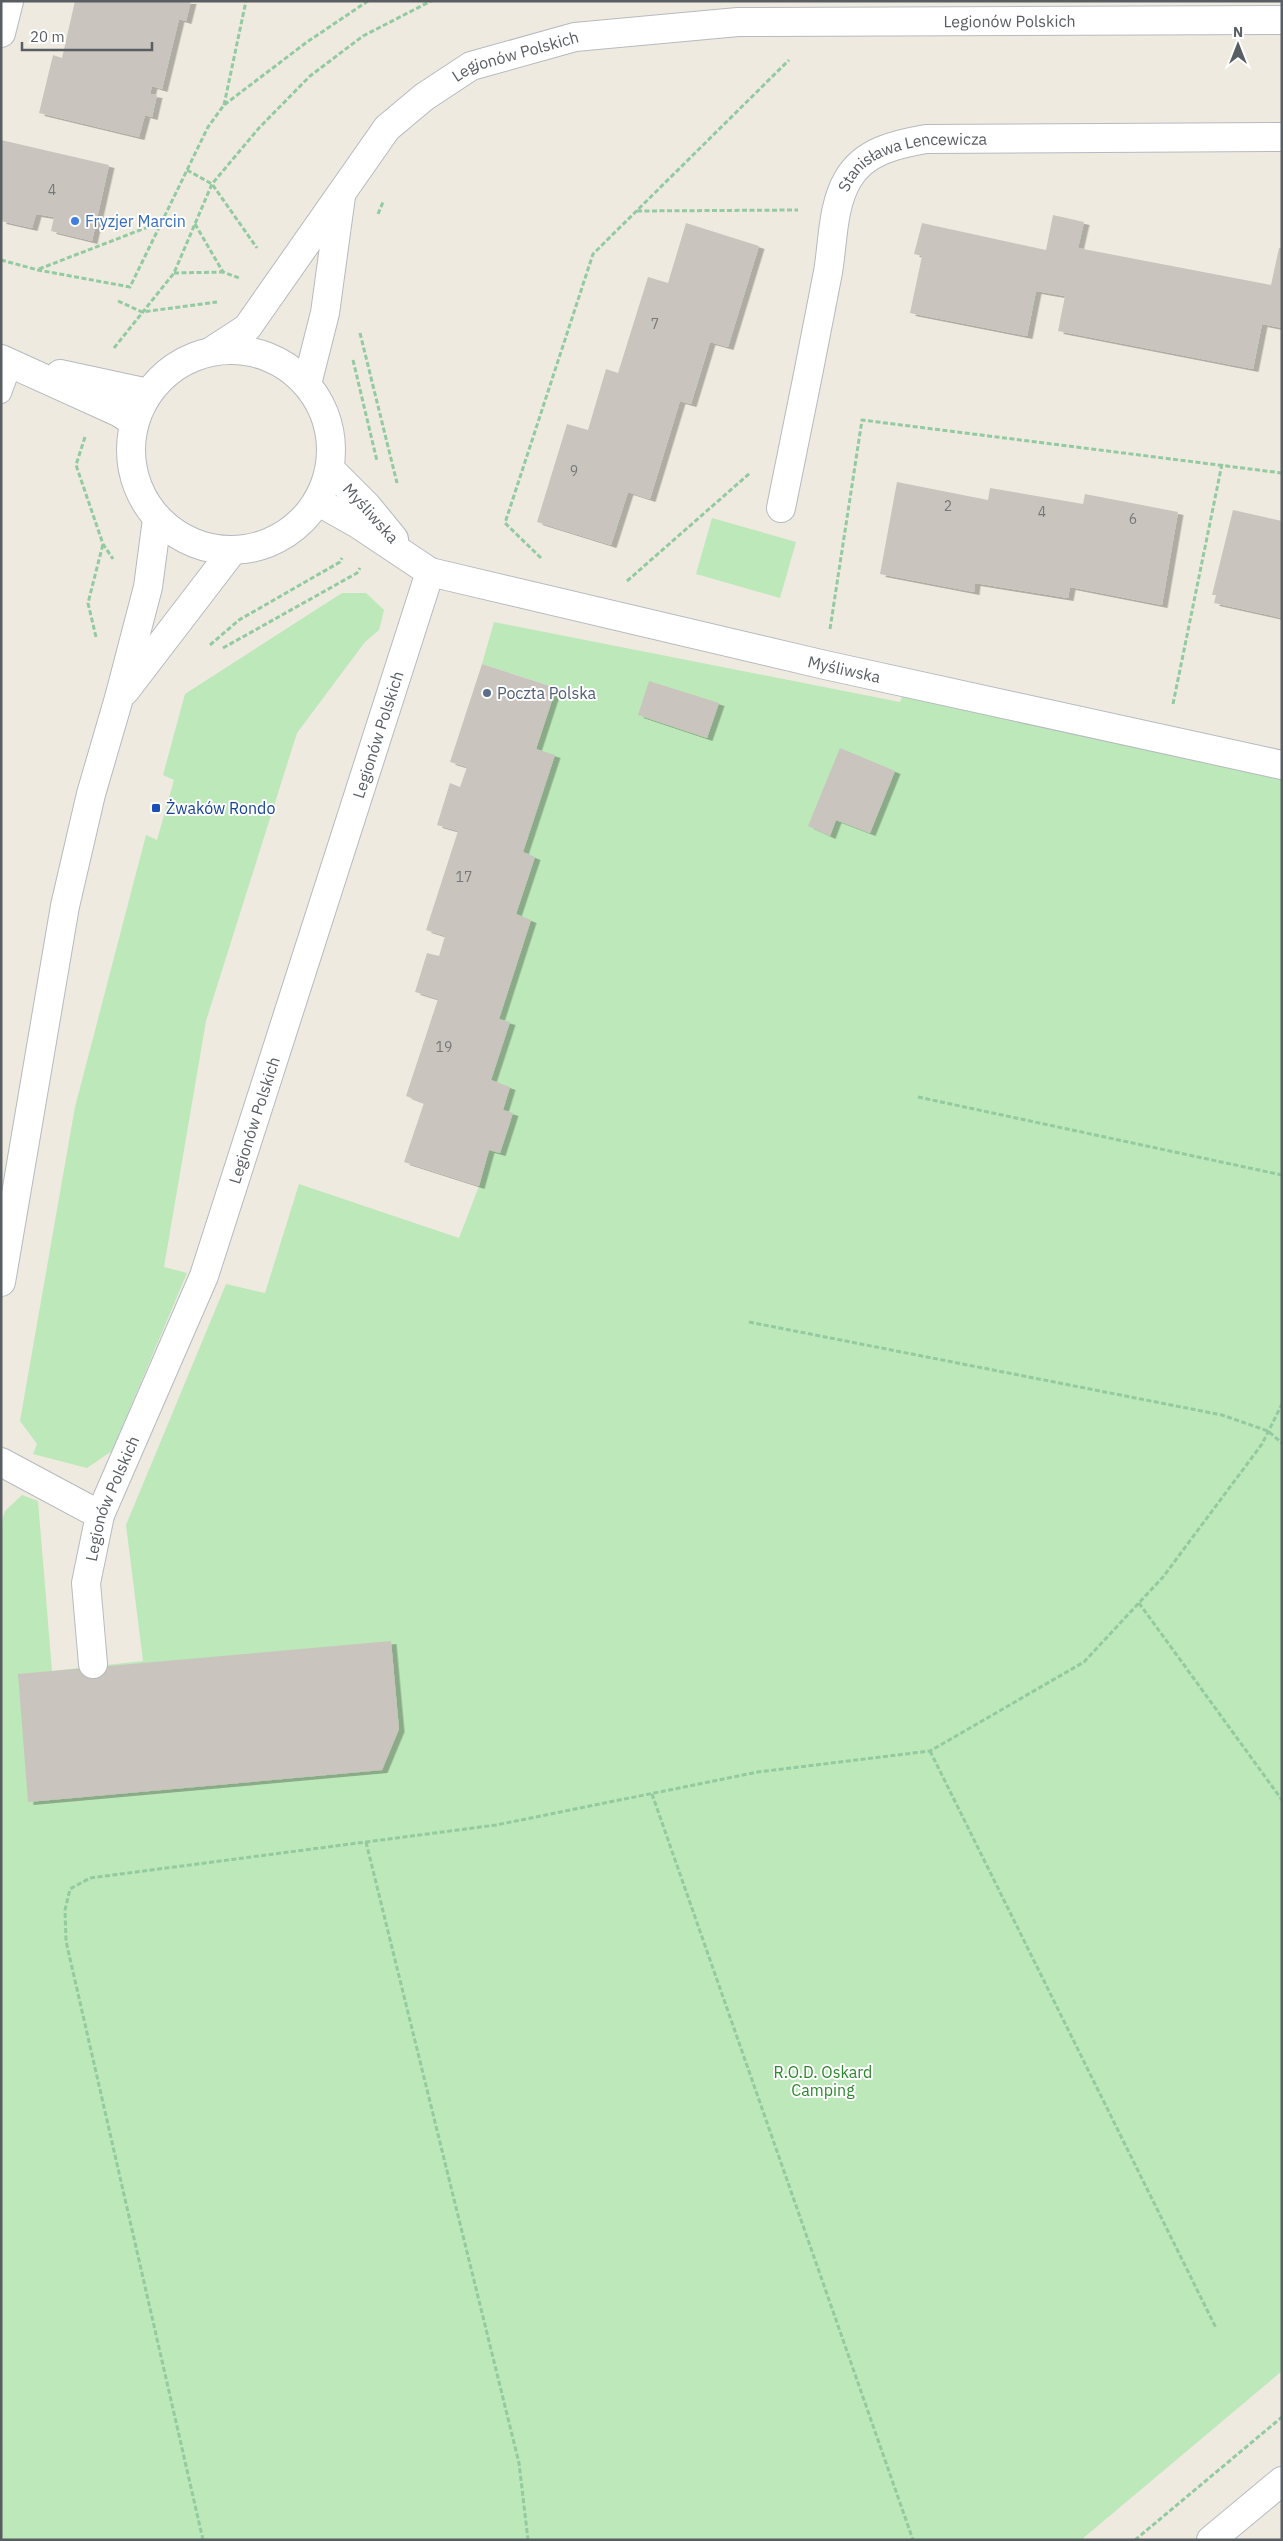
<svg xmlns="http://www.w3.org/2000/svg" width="1283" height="2541" font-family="'IBM Plex Sans',sans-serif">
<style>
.green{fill:#bce8ba}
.building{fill:#c9c5be;filter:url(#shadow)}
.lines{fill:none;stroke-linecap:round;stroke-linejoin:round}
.lane-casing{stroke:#b6babf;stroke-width:22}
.street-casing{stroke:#b6babf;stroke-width:30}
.secondary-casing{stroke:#b6bbc1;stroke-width:30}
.path{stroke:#93caa0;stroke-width:3;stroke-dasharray:5 2.5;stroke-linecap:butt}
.lane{stroke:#fff;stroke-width:20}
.street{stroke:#fff;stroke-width:28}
.secondary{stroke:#fff;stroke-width:28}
.shop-dot{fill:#3f7fe0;stroke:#fff;stroke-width:2}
.service-dot{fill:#5c6f8a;stroke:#fff;stroke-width:2}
.transit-dot{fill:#1a4fb4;stroke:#fff;stroke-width:2}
.labels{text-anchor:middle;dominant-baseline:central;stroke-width:4;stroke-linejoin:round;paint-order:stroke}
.number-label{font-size:14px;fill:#75787a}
.street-label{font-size:16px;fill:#595e63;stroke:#fff}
.shop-label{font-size:16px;fill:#366cbe;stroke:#fff;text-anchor:start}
.service-label{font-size:16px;fill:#4e5e75;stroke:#fff;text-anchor:start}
.transit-label{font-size:16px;fill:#164399;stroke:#fff;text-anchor:start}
.park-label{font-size:16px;fill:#2d872e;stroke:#fff}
</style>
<defs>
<filter id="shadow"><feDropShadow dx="5.5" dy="3" stdDeviation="0" flood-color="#0004"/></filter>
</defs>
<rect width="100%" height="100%" fill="#eeeae0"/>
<!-- green -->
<g class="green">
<path d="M712,518L796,542L780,598L696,574Z"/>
<path d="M342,593H366L384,610L379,630L365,642L297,733L206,1021L164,1267L187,1273L112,1451L87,1468L33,1454L37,1444L20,1421L75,1107L146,835L157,840L174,780L163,775L185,694Z"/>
<path d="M494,622L900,702L905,690L1282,777V2371L1081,2540H1V1524L5,1511L22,1495L38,1501L52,1671L143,1661L126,1525L226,1284L265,1293L299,1184L459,1238L479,1186L457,1100L536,749L556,688L482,664Z"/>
</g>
<!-- building -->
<g class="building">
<path d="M75,1H191L186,21L179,19L162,89L152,86L150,94L157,95L152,117L145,115L139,137L39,113L53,55L62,58Z"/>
<path d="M1,140L109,165L92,241L51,231L54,217L36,214L32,228L1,221Z"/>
<path d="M1053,215L1084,222L1078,248L1271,285L1279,248H1282V328L1262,324L1253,369L1058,331L1065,296L1036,291L1027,336L910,313L922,256L914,254L922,223L1046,250Z"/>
<path d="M686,223L759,246L728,347L710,342L691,404L680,401L650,499L628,492L611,545L537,522L567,424L588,430L606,369L618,373L648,277L668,283Z"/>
<path d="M897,482L988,500L990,488L1083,504L1085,494L1178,512L1162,605L1070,587L1068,598L975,583L974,592L880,574Z"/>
<path d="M1233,510L1282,521V618L1214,603L1216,595H1212Z"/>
<path d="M482,664L556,688L536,749L555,755L523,852L535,857L516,914L531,920L499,1019L510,1022L491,1080L510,1087L503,1110L513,1113L500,1153L489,1150L479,1186L404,1162L424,1103L406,1096L438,999L415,992L427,953L439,956L445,936L426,930L458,831L437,825L450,783L460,787L467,767L450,762Z"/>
<path d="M649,681L719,703L707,738L638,715Z"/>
<path d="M840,748L895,771L870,833L836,820L830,836L808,826Z"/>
<path d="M391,1641L399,1729L382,1770L28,1802L18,1674Z"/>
</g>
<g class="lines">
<defs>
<path id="lane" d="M1,393L12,363"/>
<g id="street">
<path d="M1,33L9,1"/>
<circle cx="231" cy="450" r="100"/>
<path id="s1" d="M210,352L247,328L387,128L424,97L471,66L575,37L738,22L1282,20"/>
<path d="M1,359L118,412L134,422"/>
<path d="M60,374L148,393"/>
<path d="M307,384L325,313L341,196"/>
<path d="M330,469L367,506L394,539"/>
<path id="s2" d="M317,501L358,524L430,572L825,665L1282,765"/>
<path id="s3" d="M781,508C797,429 813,351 828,272C833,243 832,206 848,179C864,151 897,144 926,139L1282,137"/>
<path d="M125,691L233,550"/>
<path d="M1,1282L65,906L91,794L119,698L148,587L157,519"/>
<path d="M1,1462L100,1515"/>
<path id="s4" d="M93,1664L86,1583L100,1515L204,1276L430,572"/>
</g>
<path id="secondary" d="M1211,2540L1282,2481"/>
</defs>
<!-- lane casing -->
<use href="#lane" class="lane-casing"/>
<!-- street casing -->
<use href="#street" class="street-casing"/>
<!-- secondary casing -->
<use href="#secondary" class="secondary-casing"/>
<!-- path -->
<g class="path">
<path d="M224,105L246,1"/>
<path d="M187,170L212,184L257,248"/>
<path d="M637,211L798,210"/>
<path d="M378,214L383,202"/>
<path d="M195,224L223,272L239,278"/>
<path d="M1,260L38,270L130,287L208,127L224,105L307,42L368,1"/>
<path d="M39,269L161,222"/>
<path d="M174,273L223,272"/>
<path d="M118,301L142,312L217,302"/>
<path d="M360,333L397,483"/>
<path d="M114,348L174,273L212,184L259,128L310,76L363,36L431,1"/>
<path d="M353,360L377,461"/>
<path d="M85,437L76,465L103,544L113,559"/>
<path d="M541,558L505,523L593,254L789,60"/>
<path d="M627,581L750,473"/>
<path d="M830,629L862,420L1282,473"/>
<path d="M96,637L88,603L103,544"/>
<path d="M210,645L239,620L340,562L342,558"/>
<path d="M223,648L357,573L360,568"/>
<path d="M1173,704L1222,464"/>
<path d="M918,1097L1282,1175"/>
<path d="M749,1322L1222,1415L1268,1431L1282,1443"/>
<path d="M1139,1603L1282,1800"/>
<path d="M930,1751L1216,2328"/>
<path d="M652,1794L913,2540"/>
<path d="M366,1842L519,2463L528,2540"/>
<path d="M203,2540L66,1941L65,1910L70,1889L90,1878L496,1825L758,1772L930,1751L1084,1662L1163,1577L1262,1444L1282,1404"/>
<path d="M1135,2540L1282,2417"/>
</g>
<!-- lane -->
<use href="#lane" class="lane"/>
<!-- street -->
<use href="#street" class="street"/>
<!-- secondary -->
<use href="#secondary" class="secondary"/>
</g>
<!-- markers -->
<circle class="shop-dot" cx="75" cy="221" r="5"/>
<circle class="service-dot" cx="487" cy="693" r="5"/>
<rect class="transit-dot" x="151" y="803" width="10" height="10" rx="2.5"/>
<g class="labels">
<!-- number labels -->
<g class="number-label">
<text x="52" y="190">4</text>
<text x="655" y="324">7</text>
<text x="574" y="471">9</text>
<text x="948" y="506">2</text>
<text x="1042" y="512">4</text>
<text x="1133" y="519">6</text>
<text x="464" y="877">17</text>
<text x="444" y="1047">19</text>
</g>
<!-- street labels -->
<g class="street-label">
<text stroke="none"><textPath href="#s1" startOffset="936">Legionów Polskich</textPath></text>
<text stroke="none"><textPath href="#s1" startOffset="438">Legionów Polskich</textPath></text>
<text stroke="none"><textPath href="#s3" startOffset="406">Stanisława Lencewicza</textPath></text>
<text transform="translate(371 513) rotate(48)">Myśliwska</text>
<text stroke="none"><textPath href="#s2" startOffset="559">Myśliwska</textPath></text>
<text stroke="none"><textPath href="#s4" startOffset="980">Legionów Polskich</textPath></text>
<text stroke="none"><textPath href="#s4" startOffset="575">Legionów Polskich</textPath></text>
<text stroke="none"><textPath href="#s4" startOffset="170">Legionów Polskich</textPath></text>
</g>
<!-- shop labels -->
<g class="shop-label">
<text x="85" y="221">Fryzjer Marcin</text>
</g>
<!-- service labels -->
<g class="service-label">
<text x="497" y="693">Poczta Polska</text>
</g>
<!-- transit labels -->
<g class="transit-label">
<text x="166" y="808">Żwaków Rondo</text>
</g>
<!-- park labels -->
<g class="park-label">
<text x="823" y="2072">R.O.D. Oskard<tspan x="823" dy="18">Camping</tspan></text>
</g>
</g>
<!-- border -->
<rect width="1283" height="2541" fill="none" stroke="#595e63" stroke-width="5"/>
<!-- north arrow -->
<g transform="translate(1238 45)" stroke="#ffffff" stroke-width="4" paint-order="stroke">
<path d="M0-4L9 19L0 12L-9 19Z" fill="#595e63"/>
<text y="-8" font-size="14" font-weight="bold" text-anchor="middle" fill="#595e63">N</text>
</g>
<!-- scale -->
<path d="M22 42v8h130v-8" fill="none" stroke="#595e63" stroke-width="2.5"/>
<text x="30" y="42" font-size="15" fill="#595e63" stroke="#ffffff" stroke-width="4" paint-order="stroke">20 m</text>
</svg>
